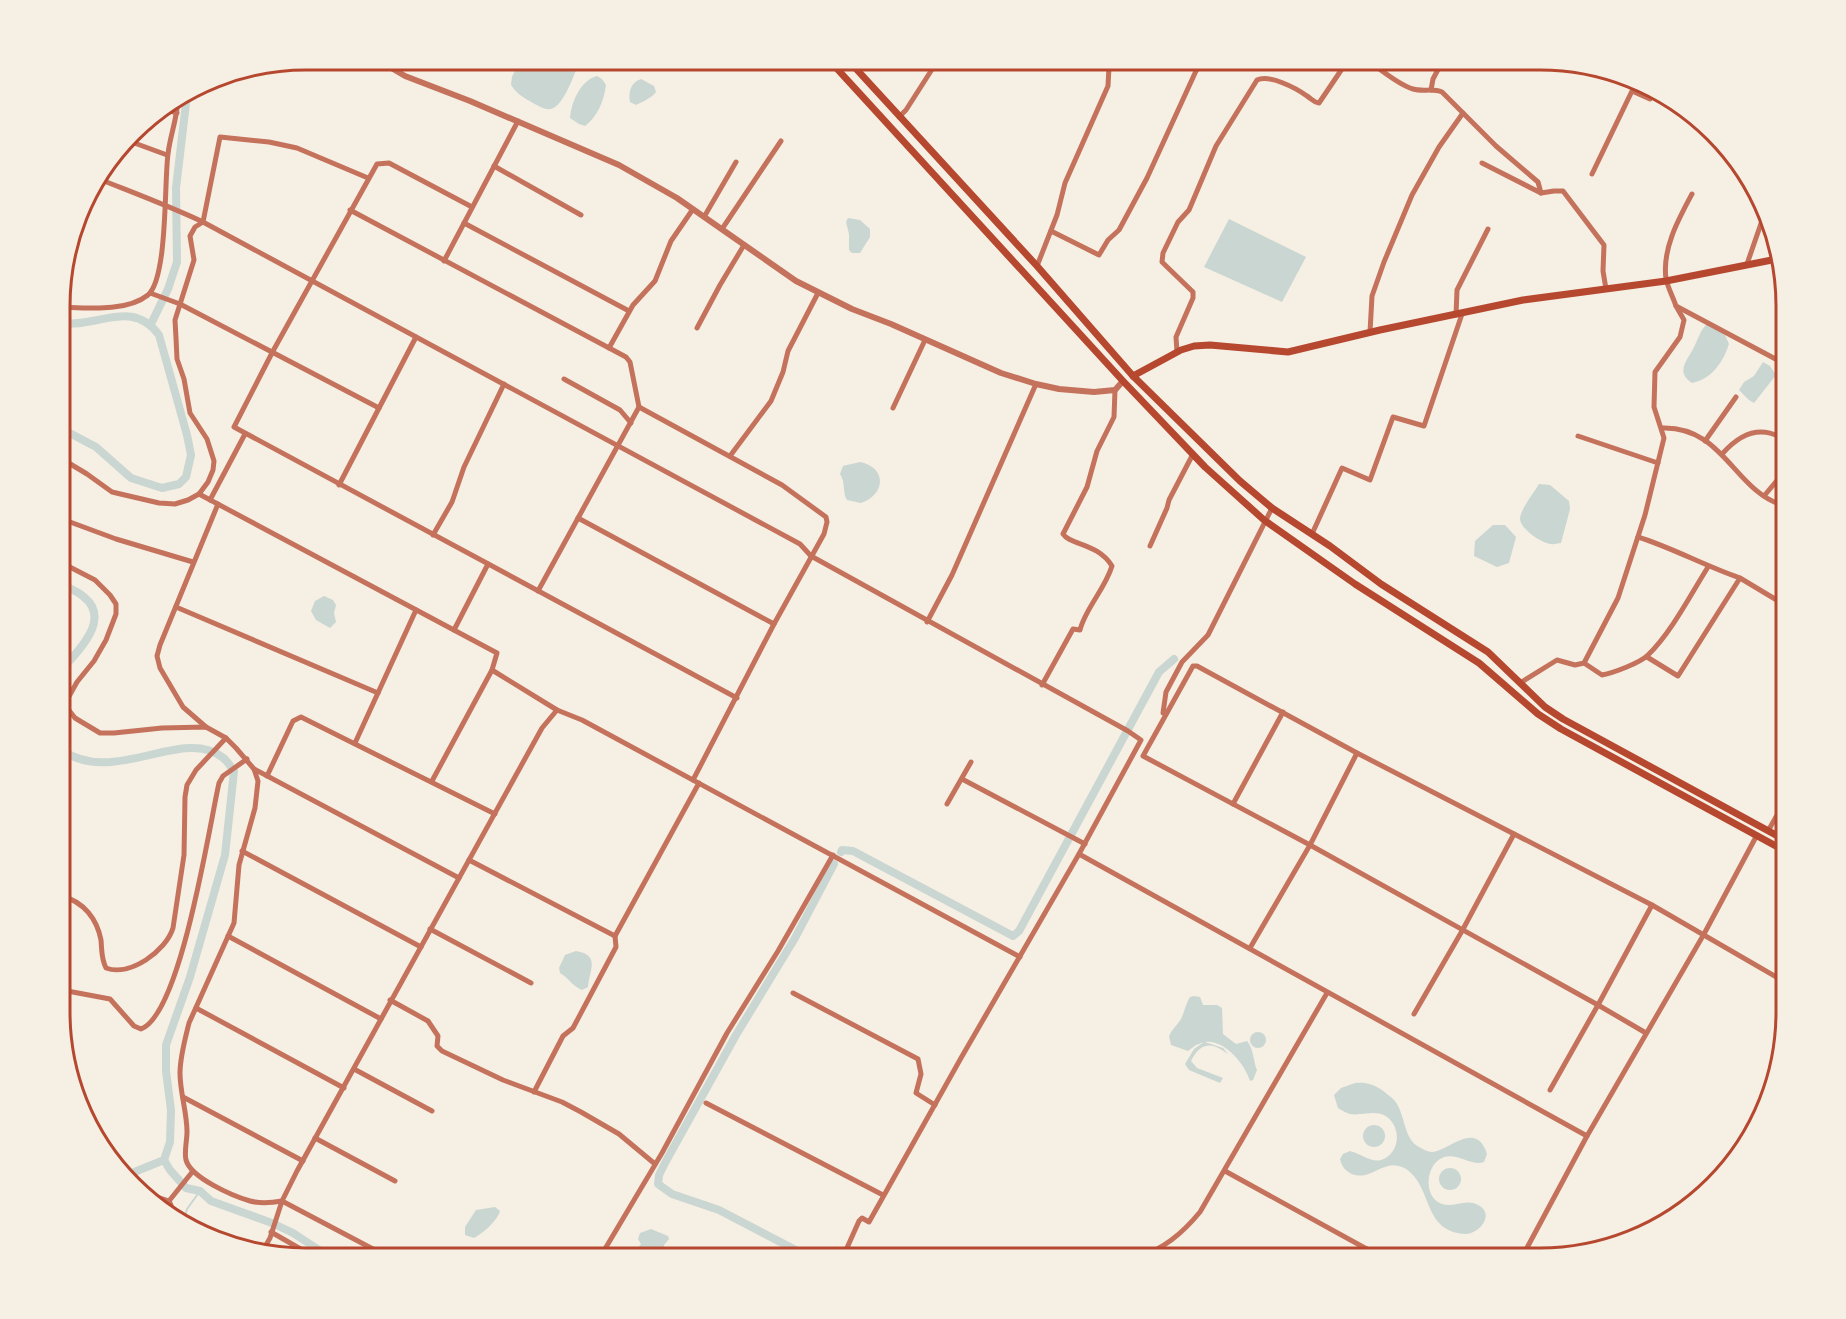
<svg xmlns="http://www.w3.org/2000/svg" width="1846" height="1319" font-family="Ubuntu,sans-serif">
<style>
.water{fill:#c9d6d2}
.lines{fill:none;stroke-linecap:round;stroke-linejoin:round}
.stream{stroke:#c9d6d2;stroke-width:2}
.canal{stroke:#c9d6d2;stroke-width:8}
.minor{stroke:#c5725c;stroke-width:5}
.tertiary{stroke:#c5725c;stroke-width:6}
.secondary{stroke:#b5482f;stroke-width:7}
.rim{fill:none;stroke:#b5482f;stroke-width:3}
</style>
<rect width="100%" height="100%" fill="#f6efe4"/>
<!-- water -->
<g class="water">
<path d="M520,60H580C575,72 564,106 551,109C545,110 538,106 533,103C524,98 516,93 511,85L512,77Z"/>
<path d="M597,76L602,79L606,85C604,100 598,116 585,126L579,124L570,118C571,102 581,80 597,76Z"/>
<path d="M641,79L654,86L656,92C653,97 642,102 636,105L630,102C628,92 631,82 641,79Z"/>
<path d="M848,218L860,220L870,229V237L860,253H852L849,250V234L846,222Z"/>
<path d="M1229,219L1306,257L1282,302L1204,267Z"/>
<path d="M1707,324L1725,335L1729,344C1723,362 1712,379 1692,383C1674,371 1689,359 1695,345C1699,337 1700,331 1707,324Z"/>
<path d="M1763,362L1770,366L1776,375L1754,403L1749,400L1739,390L1744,382L1754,376Z"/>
<path d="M860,462C888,468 885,495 861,503L847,500C842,492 846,483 840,474L843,466Z"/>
<path d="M1539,484L1550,485L1569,501L1570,509L1561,543C1557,543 1554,545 1551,544C1542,544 1519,528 1520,518C1522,507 1533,494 1539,484Z"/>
<path d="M1493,525H1505L1516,537L1509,563L1497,567L1474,556L1475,541Z"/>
<path d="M324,596L333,600L336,605L334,613L336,622L330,628L316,620L311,611L315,601Z"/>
<path d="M576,951C601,955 589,971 588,987L582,990C572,986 569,978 560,973L559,968L565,955Z"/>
<path d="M1194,996L1200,997L1203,1005H1217L1222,1008L1223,1034L1236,1044L1247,1041C1254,1049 1253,1061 1257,1070L1253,1080L1250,1081C1245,1064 1224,1039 1205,1042L1223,1048L1228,1054C1212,1042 1201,1041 1191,1061L1197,1068L1223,1078L1220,1083L1189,1070L1185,1064L1194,1049L1204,1042L1196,1045L1188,1051L1171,1045L1169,1036C1172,1030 1175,1027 1179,1022C1184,1016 1185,1005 1190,997Z"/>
<circle cx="1258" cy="1040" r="8"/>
<path d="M1355,1083C1365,1082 1373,1084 1382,1090C1388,1095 1395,1099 1398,1106C1405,1119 1405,1140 1419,1147C1423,1149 1428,1152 1432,1152C1449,1151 1476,1119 1487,1154L1484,1162C1469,1167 1456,1150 1440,1159C1425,1168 1424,1198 1442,1204C1454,1208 1466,1198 1478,1205C1496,1214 1479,1235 1464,1234C1422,1230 1433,1187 1406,1169C1391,1160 1382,1169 1368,1174C1356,1179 1342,1172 1340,1159L1343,1154L1350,1151C1360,1153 1371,1163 1381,1160C1400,1154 1402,1128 1387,1117C1376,1109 1363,1116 1350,1114C1346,1113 1342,1110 1338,1108L1334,1095L1341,1088Z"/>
<circle cx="1374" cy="1136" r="11"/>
<circle cx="1450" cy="1179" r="11"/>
<path d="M495,1207L500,1211C497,1221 483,1233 474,1238L465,1235V1227L476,1210Z"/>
<path d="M651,1229L668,1236L669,1239L664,1245L661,1259H629L641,1244L638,1239L640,1233Z"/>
</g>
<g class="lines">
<!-- stream -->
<path class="stream" d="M183,1224L187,1209L200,1191"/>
<!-- canal -->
<g class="canal">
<path d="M62,323C99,328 132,298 159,335L187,435L191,455L186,477L179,484L162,488L131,478L96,447L62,429"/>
<path d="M151,324L168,289L177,262L176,188L187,95"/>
<path d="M62,585C118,606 91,638 62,669"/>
<path d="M62,750C113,787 182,726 222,757C227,760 230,766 234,771L225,855L190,977L166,1045V1071L171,1110L170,1142L164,1160L127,1175"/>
<path d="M841,852L842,850L853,851L1013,936L1019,931L1159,672L1174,659"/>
<path d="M164,1160L170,1170L186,1188L200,1191L211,1201L272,1223L293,1233L319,1250L327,1259"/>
<path d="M813,1259L719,1210L672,1194L658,1184L659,1175L666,1161L736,1035L795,938L834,864"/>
</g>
<!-- minor -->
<g class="minor">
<path d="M1367,60C1382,70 1397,84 1413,89C1423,92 1433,88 1442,92L1496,146L1538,182L1541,193"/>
<path d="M1431,90L1433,79L1443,60"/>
<path d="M164,109L177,113"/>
<path d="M899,117L906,110L938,60"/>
<path d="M129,141L167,155"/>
<path d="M1482,163L1541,193L1554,191H1563L1604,245L1603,271L1606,289"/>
<path d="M494,166L581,215"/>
<path d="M1592,174L1632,91L1650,99L1654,90"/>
<path d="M368,178L297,148L269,142L220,137L203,222L800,544L811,556L1128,731L1141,740L1079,854L961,1058L869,1222L862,1218L859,1221L842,1259"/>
<path d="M99,179C134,193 169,206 203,222"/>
<path d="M1692,194C1678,220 1662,249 1666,279C1668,288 1673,297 1676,306L1785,364"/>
<path d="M472,207L389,163L377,164L273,351L234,427L737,698"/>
<path d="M350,210L626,357L630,362L639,407L538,591"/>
<path d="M704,217L736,162"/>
<path d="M464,223L629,311"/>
<path d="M722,229L781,141"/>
<path d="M1051,231L1099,255L1108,240L1119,230L1147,178L1201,60"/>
<path d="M444,261L518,121"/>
<path d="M1747,264L1765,212"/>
<path d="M1037,266L1057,215L1065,183L1108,86L1109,67L1107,60"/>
<path d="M150,293L180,304L379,408"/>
<path d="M62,307C88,308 127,312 148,295C168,277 164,183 168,154C170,136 177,119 178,100"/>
<path d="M1456,315L1457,290L1488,229"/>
<path d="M697,328L720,285L744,245"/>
<path d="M1370,332L1372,296L1384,262L1412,195L1439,147L1463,113"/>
<path d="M609,348L633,305L655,281L671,241L693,209"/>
<path d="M1177,352L1176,337L1193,298V292L1162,262L1163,253L1178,222L1189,210L1216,146L1257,80C1269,74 1296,88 1307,96C1312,99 1313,102 1319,103L1348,60"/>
<path d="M564,379L620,410L631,423"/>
<path d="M639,407L782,485L826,517L827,522L824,534L774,624L693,780"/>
<path d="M893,408L925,340"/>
<path d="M1662,428C1723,426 1734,490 1782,505L1785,503"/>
<path d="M1578,436L1658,463"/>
<path d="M1705,441L1736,397"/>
<path d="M1723,453C1740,434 1761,424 1785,440"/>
<path d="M730,456L771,401L783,372L788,351L818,293"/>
<path d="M62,459L87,474L112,492L159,503L175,504L188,500L199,494L208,482L213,470L214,461L207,439L190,413L184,379L177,359L176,338L175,320L194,260L190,236L195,227L203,222"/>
<path d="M339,485L416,337"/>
<path d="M199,494L497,653L492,670L432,781"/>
<path d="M1764,496L1785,471"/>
<path d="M210,500L245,434"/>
<path d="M578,518L774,624"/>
<path d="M62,519L116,539L193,562"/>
<path d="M1312,534L1342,468L1370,480L1393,417L1424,426L1462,314"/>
<path d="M433,535L452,502L464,467L504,384"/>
<path d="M1638,537C1673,548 1705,566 1740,578"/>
<path d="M1150,546L1167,508L1169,500L1193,454"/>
<path d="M62,563L95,580L110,595L116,604V614L106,640L94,661L77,682L67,700L68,709L75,718L100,733H114L162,728L206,727L226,738L236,748L254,769L258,781L255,808L239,865L234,923L189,1023C185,1039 180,1057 180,1073C180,1093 187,1112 187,1132C187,1140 184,1152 186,1160C191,1178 233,1196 250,1201C261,1204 271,1203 282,1201L392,1259"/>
<path d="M176,607L378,693"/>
<path d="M927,622L952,575L1036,384"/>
<path d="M454,630L488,564"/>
<path d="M1647,657L1678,676L1740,578L1785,605"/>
<path d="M1584,663L1602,675C1613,673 1640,663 1648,655C1671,633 1691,594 1708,567"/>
<path d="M492,670L557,710L582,720L1020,957"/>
<path d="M1520,683L1557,660L1575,665L1584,663L1618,598L1645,515L1664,438L1654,407L1655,372L1680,337L1684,320L1676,306"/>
<path d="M1042,685L1073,629L1080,630C1085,609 1105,589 1112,566C1098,543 1070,545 1063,534L1087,487L1097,451L1114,417L1115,390"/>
<path d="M1163,713L1166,692L1182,662L1208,635L1272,508"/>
<path d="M206,727L183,707L160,668L157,656L160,645L218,504"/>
<path d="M355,743L416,610"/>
<path d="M1357,753L1310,845L1598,1005L1652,905"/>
<path d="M254,769L459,878"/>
<path d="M267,776L293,721L301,717L495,814"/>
<path d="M962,779L1085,844"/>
<path d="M947,804L971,762"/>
<path d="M1233,804L1283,712"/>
<path d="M1768,831L1785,801"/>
<path d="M242,851L421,947"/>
<path d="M1079,854L1587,1136"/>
<path d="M469,860L615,936"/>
<path d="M62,896C84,902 97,919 101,940C102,951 101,958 106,968C130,977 166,951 173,928L184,855L185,797L187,785L196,770L226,738"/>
<path d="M430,929L531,983"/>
<path d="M228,936L381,1019"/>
<path d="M1250,948L1310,845L1143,756L1193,666H1197L1357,753L1652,905L1785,982"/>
<path d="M62,990L110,999L134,1026L141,1029C181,1014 209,827 219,783L223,776L247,759"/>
<path d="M793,993L918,1059L921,1074L916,1093L935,1105"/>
<path d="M390,1000L428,1021L438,1036L437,1046L442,1051L503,1080L562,1102L581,1112L619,1134L655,1164"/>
<path d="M196,1008L344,1088"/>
<path d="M1414,1014L1462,931L1514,834"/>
<path d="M354,1069L432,1111"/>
<path d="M1550,1090L1598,1005L1646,1033"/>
<path d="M534,1092L563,1036L573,1028L616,947L615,936L699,783"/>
<path d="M183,1097L303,1161"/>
<path d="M706,1103L883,1195"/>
<path d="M315,1138L395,1181"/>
<path d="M1225,1171L1385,1259"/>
<path d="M148,1199L157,1197L169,1201L171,1205L170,1216"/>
<path d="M169,1201L193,1171"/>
<path d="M271,1232L318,1259"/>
<path d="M262,1252L270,1238L282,1201L297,1171L542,728L557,710"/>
<path d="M599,1259L662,1153L727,1033L778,951L833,855"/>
<path d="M1136,1259C1164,1248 1181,1235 1200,1212L1327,993"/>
<path d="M1362,1259L1367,1249"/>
<path d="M1521,1259L1587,1136L1704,934L1757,835"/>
</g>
<!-- tertiary -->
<path class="tertiary" d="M378,60L405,76L470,101L619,165L677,198L796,281L852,309L891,324L1001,373L1036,384L1059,389L1094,392L1115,390L1123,381"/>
<!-- secondary -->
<g class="secondary">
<path d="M829,60L1123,381L1205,467L1264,520L1355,584L1479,663L1538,714L1561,729L1785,851"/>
<path d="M848,60L1037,266L1133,376L1240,481L1272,508L1330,546L1381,584L1488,652L1545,707L1563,719L1785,840"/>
<path d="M1133,376L1181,350L1194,346L1210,345L1288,352L1380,330L1523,300L1666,281L1777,259"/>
</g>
</g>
<!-- crop -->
<path d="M0 0H1846V1319H0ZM306 70H1540A236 236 0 0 1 1776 306V1012A236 236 0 0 1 1540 1248H306A236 236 0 0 1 70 1012V306A236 236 0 0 1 306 70Z" fill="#f6efe4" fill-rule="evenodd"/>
<path class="rim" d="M306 70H1540A236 236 0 0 1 1776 306V1012A236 236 0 0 1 1540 1248H306A236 236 0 0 1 70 1012V306A236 236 0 0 1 306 70Z"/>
</svg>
